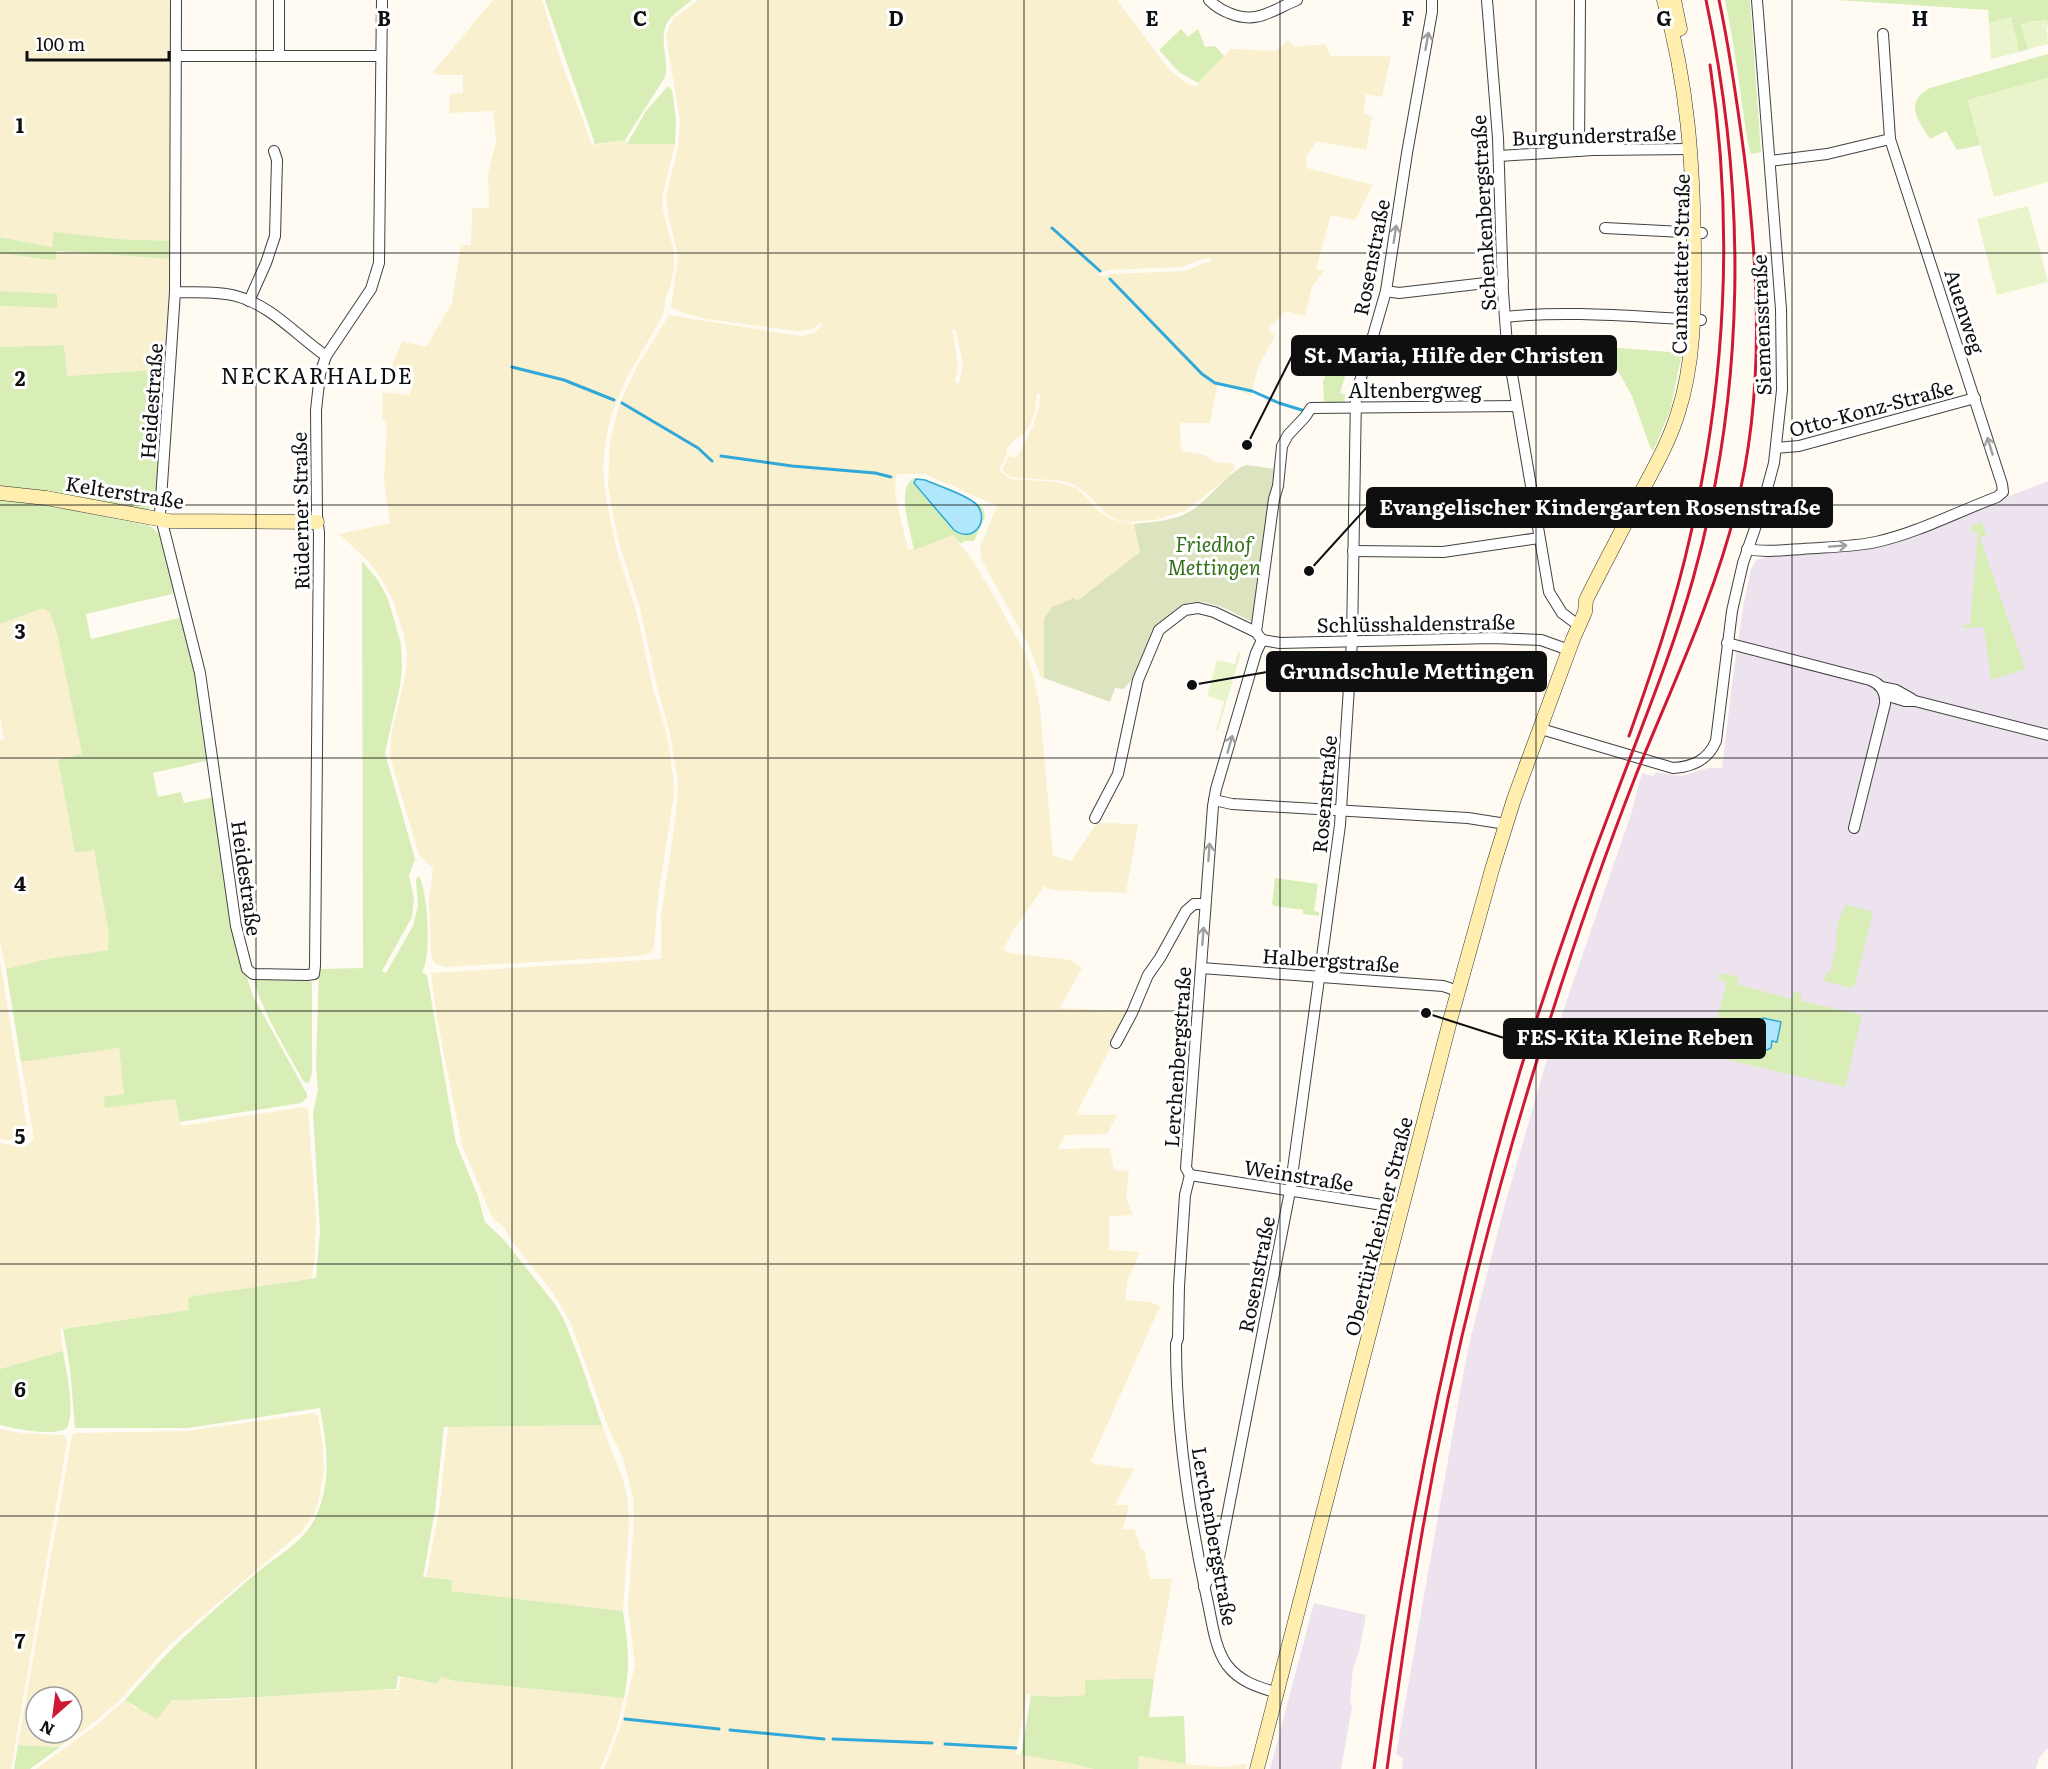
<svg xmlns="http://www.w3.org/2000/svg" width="2048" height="1769" font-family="Literata,serif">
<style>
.industrial{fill:#ece3ee}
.farmland{fill:#f8f0ce;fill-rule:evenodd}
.green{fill:#d9eeb7}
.cemetery{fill:#dce4bf}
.pitch{fill:#eaf4ca}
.water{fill:#b1e7fc;stroke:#31a8da;stroke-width:1.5}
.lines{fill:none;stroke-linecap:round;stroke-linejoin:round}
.stream{stroke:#31a8da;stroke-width:3}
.street-casing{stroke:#424242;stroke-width:12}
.secondary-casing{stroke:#313131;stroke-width:15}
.street{stroke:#fff;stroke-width:10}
.secondary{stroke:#ffeead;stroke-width:14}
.rail{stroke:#cd1934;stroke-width:3}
.oneway{stroke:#9f9f9f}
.grid{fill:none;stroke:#0f0f0f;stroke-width:1.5;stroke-opacity:0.55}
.labels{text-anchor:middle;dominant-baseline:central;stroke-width:6;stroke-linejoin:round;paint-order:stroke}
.street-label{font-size:20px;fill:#0f0f0f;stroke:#fff}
.park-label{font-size:20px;font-style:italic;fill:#336e18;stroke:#fff}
.quarter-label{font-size:22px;letter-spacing:1.5px;fill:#0f0f0f;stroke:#fff}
.grid-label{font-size:20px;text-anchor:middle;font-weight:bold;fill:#0f0f0f;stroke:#fff;stroke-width:6;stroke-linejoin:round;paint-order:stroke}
.leader{fill:none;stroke:#0f0f0f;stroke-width:2}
.callout-dot{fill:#0f0f0f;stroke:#fff;stroke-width:2}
.callout{fill:#0f0f0f;stroke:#0f0f0f;stroke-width:2}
.callout-label{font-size:21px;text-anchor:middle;font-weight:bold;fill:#fff}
</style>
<rect width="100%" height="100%" fill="#fffbf2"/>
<!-- industrial -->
<g class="industrial">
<path d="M2048,481V1748L2039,1758L2036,1769H1402L1403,1758L1396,1754L1463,1375L1471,1336L1505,1204L1549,1052L1630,817L1642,773L1653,776L1656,772L1681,776L1708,768H1722L1733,677L1744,602L1751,569L1756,560L1766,557L1809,552L1948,520Z"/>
<path d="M1314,1603L1366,1615L1359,1652L1353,1668L1350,1703L1352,1707L1341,1769H1270Z"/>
</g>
<!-- farmland -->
<g class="farmland">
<path d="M0,0H172V241L117,239L54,233L53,247L0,237Z"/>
<path d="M493,0H542L561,61L592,145L625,140L627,144H675L662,197L663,211L674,252V267L670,287L665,299V306L662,317L627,377L611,416L605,444L603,469L606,498L616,548L636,610L653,689L667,735L673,776L674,795L658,897L654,946L651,953L639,956L446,967L434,963L431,953L429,902L433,868L419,855L390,756L391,736L406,672L407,655L404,635L392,598L382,580L369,562L339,534L390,523L384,481L387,421L382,420L383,392L410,395L415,374L391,368L402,341L426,347L452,303L461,245H471L472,208H489L488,174L496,141L493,111L449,113L450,94L463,93V75H438L433,72Z"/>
<path d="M698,0H1117L1168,68L1182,80L1195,87L1231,49L1276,51L1288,40L1296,47L1325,44L1331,56H1391L1382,97L1366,94L1363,113L1372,116L1366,150L1317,141L1306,157L1307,168L1373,185L1355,220L1331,215L1316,269L1324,271L1312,287L1305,316L1286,311L1268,329L1275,336L1258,367L1251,396L1231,387L1217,385L1210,423H1180L1181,451L1204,455L1215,462L1233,464L1235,468L1227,478L1187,510L1155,520L1129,522L1115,519L1107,515L1086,493L1075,485L1063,481L1011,477L1002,470L1009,456L1015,458L1020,452L1033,426L1039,406L1040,394H1037L1035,411L1030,425L1025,433L1014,440L1007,449V453L999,470L1011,479L1058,482L1077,488L1099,511L1110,519L1134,524L1140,552L1076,602L1044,619V678H1041L1029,646L981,559L980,547L997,506L925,474H896L895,494L908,550L953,535L971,558L993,594L1026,655L1034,678L1040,709L1053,856L1071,861L1097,823L1138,824L1126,893L1051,890L1044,886L1013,931L1003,950L1010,953L1071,960L1082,968L1060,1008L1130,1011L1077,1112L1081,1115H1117L1107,1134L1065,1135L1058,1149L1110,1148L1114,1170L1129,1171L1126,1197L1133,1215L1109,1216V1250L1140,1252L1128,1279L1125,1300L1150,1302L1160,1306L1091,1461L1096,1464L1134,1469L1115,1505H1129L1123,1529H1134L1136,1532L1140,1547L1145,1552L1150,1579H1172L1167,1609L1154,1679L1086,1680V1695L1056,1697L1027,1694L1016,1754L1065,1762L1094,1769H604L621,1726L635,1664L628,1608L634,1519L633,1498L623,1458L610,1432L570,1321L552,1292L512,1241L504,1227L492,1217L462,1145L437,1019L431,973L661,959V916L676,814L678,782L670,734L657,686L640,608L618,540L608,486L610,441L620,402L637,367L669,315L800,336L814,333L823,324L819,323L816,327L809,330L796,331L707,319L690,315L671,308L678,256L668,214L666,196L678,148L680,121L666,36L669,26L674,18ZM1209,257L1213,260L1185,271L1113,274L1101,277L1098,274L1109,270L1181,267ZM952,329L956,330L963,365L959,384L955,382L958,366Z"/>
<path d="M55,251L171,259V291L166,369L67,376L64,345L0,347V306L57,308V295L0,291V253L49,260Z"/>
<path d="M43,608L50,611L57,634L82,754L58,761L75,853L94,850L109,934L108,950L47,959L6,969L0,942V740L4,739L0,716V624Z"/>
<path d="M0,960L28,1134L24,1141L0,1139Z"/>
<path d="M119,1048L124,1094L105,1108L175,1099L181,1126L303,1107L308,1109L316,1218L315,1253L312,1278L193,1296L188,1298L190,1310L60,1329L63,1351L0,1369V1143L25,1147L34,1139L21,1062Z"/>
<path d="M314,1413L318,1416L322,1439L324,1471L318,1502L314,1514L302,1531L168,1646L120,1700L97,1720L60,1747L18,1745L72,1435L78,1433L187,1431ZM36,1697H72V1733H36Z"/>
<path d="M602,1425L623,1480L628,1502L629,1525L623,1611L451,1591L426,1578L439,1512L448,1427Z"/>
<path d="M0,1429L23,1433L62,1435L65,1436L67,1442L11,1769H0Z"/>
<path d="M401,1677L438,1684L441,1677L455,1681L624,1698L615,1733L600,1769H36L95,1726L125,1700L136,1708L172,1700H225L352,1690H398Z"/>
<path d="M1139,1755L1186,1764L1221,1767L1247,1764L1245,1769H1138Z"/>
</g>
<!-- green -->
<g class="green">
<path d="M545,0H692C669,18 660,22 665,54C666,62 667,69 665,77L625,140L595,144Z"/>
<path d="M1725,0H1750L1761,152L1751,154L1748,144L1733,42Z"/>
<path d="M1838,0H2048V28L2046,20L2021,24L2028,49L2019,52L2011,17L1989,23L1988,10Z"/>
<path d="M1181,29L1188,37L1198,29L1205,47L1215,46L1224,56L1198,83L1179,72L1159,50Z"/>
<path d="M2048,54V78L1968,100L1980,145L1957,150L1946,131L1930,139C1918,120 1903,103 1930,88Z"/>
<path d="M668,86L672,90L676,119L675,144H627L646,111Z"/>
<path d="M54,232L117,239L172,241L171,259L56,251V259L49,260L0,253V237L52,247Z"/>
<path d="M0,291L57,294V308L0,306Z"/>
<path d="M64,345L67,376L166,369L157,488L154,505L148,510L126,508V505L120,503L119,508L0,488V347Z"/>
<path d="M1608,347L1682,353L1670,411L1653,451L1650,447L1632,396L1612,360Z"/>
<path d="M1328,370H1347L1340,393L1345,395L1344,404H1324L1323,381Z"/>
<path d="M914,478C932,479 969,495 983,508L985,517L974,541H965L961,544L953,535L914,550C911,531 895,489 914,478Z"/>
<path d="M0,499L37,503L147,525C167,531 172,575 176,593L86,614L91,639L183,617L193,658L210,760L153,773L158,797L181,792L184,803L215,797L243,972L247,977L253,996L307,1094V1098L301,1103L180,1122L175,1099L105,1108L104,1097L124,1094L119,1048L21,1062L6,969L47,959L108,950L109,934L94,850L75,853L58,760L82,754L57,634L50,612L43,608L0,624Z"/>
<path d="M1981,522L1987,535L1980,537L2025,669L1991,680L1984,627L1962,628L1963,625H1970L1978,533L1971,532V526Z"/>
<path d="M362,561L378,580L388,599L401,644L402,667L400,686L385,753L415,859L409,875L414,899L412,917L382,971L386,973L413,926L418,906L416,879L419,876C428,893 432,957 422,972L427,975L456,1143L478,1196L485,1222L504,1240L555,1304L564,1320L580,1360L602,1425L444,1427L435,1511L423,1577L452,1580L451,1591L623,1611C628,1646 631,1663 624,1698L455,1681L441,1677L438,1684L398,1676L396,1689C321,1691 247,1700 172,1700L157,1719L125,1700C147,1676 167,1652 192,1630C212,1612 233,1593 254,1575C275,1557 304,1543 316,1516C332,1481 327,1445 320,1408L188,1428H75L70,1368L63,1329L189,1310L188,1298L193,1296L316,1278L320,1231L313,1113L318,1090L316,1066L319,969L363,968Z"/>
<path d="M1275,878L1318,884L1314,911L1319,912V916L1303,914V910L1274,906L1272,904Z"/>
<path d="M1846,905L1873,912L1855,985L1851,988L1824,981L1826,973L1830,972L1837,944C1834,933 1840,914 1846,905Z"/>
<path d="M1721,973L1739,977L1737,984L1791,999L1794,991L1801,994V1001L1862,1015L1845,1087L1707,1055L1727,982L1719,980Z"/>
<path d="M255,978L309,979L312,983V1073L309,1083L304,1082C295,1066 251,992 255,978Z"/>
<path d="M63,1351C66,1372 76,1408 67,1428C54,1437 16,1429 0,1425V1369Z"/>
<path d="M1122,1679H1154L1149,1717L1184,1716L1186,1764L1139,1756L1138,1769H1094L1065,1762L1021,1755L1031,1695L1056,1697L1085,1695V1680Z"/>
<path d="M18,1745L60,1747L30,1769H14Z"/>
</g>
<!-- cemetery -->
<path class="cemetery" d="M1247,465L1275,469L1254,623C1240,616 1223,606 1208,603C1159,592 1151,663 1124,689L1115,688L1110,702L1044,678V619L1052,607L1074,598L1077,601L1140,552L1134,524C1152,522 1173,521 1189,512C1206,503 1233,467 1247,465Z"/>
<!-- pitch -->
<g class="pitch">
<path d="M2011,17L2019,52L1991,59L1989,23Z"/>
<path d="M2036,20L2037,22L2046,20L2048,44L2028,49L2021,24Z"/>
<path d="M2048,78V182L1994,197L1968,100Z"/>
<path d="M2028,206L2048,282L1997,295L1977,219Z"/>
<path d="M1238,652L1241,653L1218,730H1216L1224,701L1207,696L1217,660L1235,664Z"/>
</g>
<!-- water -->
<g class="water">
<path d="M916,479L925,480C938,486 968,495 977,505C990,521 973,544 954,530L914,483Z"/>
<path d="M1763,1018L1781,1022L1777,1042L1772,1041L1771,1048L1767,1050L1761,1047L1762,1039L1758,1038Z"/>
</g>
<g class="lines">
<!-- stream -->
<g class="stream">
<path d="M1052,228L1100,271"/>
<path d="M1110,279L1202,374L1215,383L1252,391L1279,403L1305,411"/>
<path d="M512,367L564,380L614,400"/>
<path d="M622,403L698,448L712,461"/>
<path d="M721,456L792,466L875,473L891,477"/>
<path d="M1732,1020L1761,1027"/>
<path d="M625,1719L719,1729"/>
<path d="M730,1730L824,1739"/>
<path d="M833,1739L932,1743"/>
<path d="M945,1744L1016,1748"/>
</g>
<defs>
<g id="street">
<path d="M176,0L175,292L160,514L200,673L236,926L247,969L253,974L307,975L314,974L315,966L319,533L317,516L316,410L320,374L326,356L371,289L379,263L382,0"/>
<path d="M1209,0C1215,6 1221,10 1229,13C1257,25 1272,10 1297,0"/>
<path d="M1487,0L1498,138L1503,292L1507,345L1549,592L1562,613L1578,625"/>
<path d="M176,56H381"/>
<path d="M279,56V0"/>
<path d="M1579,151L1580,0"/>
<path d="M1499,156L1593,150L1691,149"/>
<path d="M1770,161L1827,154L1890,139"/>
<path d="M1605,228L1702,233"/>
<path d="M1386,291L1399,293L1503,281"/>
<path d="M175,292C195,293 217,291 236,296C271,305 297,336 326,356"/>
<path d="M249,301L266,263L275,236L277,160L274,151"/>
<path d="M1505,317C1570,310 1635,317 1701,320"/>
<path d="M1776,448L1799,446L1975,398"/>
<path d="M1747,549C1765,553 1784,550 1802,549C1827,547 1852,547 1876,542C1917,533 1957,512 1997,497L2003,492L2002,484L1890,139L1883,34"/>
<path d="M1353,551L1443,552L1539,538"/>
<path d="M1262,640L1256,632L1274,499L1278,486L1282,446L1288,435L1305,417L1311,408L1517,406"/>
<path d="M1262,640L1280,643L1493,638L1541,640L1569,650"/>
<path d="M1727,643L1870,680C1881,684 1886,692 1885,704L1854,828"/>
<path d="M1881,687L1896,690L1912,699"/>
<path d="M1885,695L1905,701H1915L2048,735"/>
<path d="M1541,729L1673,768C1693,767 1708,760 1716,741L1732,611L1743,563L1761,511L1774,463L1782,390L1781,309L1757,0"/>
<path d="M1214,800L1232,804L1468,818L1506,824"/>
<path d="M1095,818L1118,774L1138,680L1159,630L1185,610L1198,608L1214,612L1256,632"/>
<path d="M1201,968L1416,984L1443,986L1458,991"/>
<path d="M1116,1043L1132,1013L1148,975L1160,958L1186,911L1194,904H1205"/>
<path d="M1190,1175L1185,1195L1179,1286L1178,1338L1176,1344C1176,1430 1189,1515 1207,1599C1212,1620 1214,1647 1227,1665C1240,1682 1258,1687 1278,1693"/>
<path d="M1190,1175L1186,1168L1213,806L1216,789L1256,653L1262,640"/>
<path d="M1190,1175L1402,1208"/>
<path d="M1204,1587L1218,1563L1290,1191L1340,825L1352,641L1356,395L1386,291L1407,153L1432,12V0"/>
</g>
<g id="secondary">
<path d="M1674,0L1680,29"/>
<path d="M0,493L46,498L169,521L317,522"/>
<path d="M1257,1769L1451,1017L1493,866L1514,799L1573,639L1585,612L1586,600C1605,562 1625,525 1644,487C1657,463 1670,439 1678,413C1695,361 1694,305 1694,251C1693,162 1688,86 1664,0"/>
</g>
</defs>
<!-- street casing -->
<use href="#street" class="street-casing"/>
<!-- secondary casing -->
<use href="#secondary" class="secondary-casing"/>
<!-- street -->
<use href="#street" class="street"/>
<!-- secondary -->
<use href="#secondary" class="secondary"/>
<!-- rail -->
<g class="rail">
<path d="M1629,736C1652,671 1675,605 1690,537C1726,383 1734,221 1710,65"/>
<path d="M1374,1769C1406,1531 1451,1302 1520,1071C1549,978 1581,886 1616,795C1643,723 1672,653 1693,579C1746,389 1747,192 1706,0"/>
<path d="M1387,1769C1396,1702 1405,1636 1416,1569C1443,1401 1484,1233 1534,1070C1565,970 1598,872 1636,775C1671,688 1713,601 1736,509C1765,393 1759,272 1744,154C1737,102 1730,51 1719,0"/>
</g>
</g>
<!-- one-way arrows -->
<defs><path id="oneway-shaft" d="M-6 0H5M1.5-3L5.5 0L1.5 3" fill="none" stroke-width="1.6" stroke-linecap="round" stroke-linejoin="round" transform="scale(1.5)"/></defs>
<g class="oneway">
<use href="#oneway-shaft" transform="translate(1427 41) rotate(-80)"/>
<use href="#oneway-shaft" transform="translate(1395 234) rotate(-81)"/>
<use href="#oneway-shaft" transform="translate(1990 446) rotate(-107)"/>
<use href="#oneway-shaft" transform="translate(1838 546) rotate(-4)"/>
<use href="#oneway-shaft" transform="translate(1230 744) rotate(-74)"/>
<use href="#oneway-shaft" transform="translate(1209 852) rotate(-86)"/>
<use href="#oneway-shaft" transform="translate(1203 936) rotate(-86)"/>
</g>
<!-- grid -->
<path class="grid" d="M256,0V1769M512,0V1769M768,0V1769M1024,0V1769M1280,0V1769M1536,0V1769M1792,0V1769M0,253H2048M0,505H2048M0,758H2048M0,1011H2048M0,1264H2048M0,1516H2048"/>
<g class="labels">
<!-- street labels -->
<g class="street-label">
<text transform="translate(1594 134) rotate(-2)">Burgunderstraße</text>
<text transform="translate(1482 213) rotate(-93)">Schenkenbergstraße</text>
<text transform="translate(1370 257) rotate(-79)">Rosenstraße</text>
<text transform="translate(1679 264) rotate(-89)">Cannstatter Straße</text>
<text transform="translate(1966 311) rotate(72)">Auenweg</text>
<text transform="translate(1760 325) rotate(-92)">Siemensstraße</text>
<text x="1415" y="389">Altenbergweg</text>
<text transform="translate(150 401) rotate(-86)">Heidestraße</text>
<text transform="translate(1871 407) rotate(-15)">Otto-Konz-Straße</text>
<text transform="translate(125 491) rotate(9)">Kelterstraße</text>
<text transform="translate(299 511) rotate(-91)">Rüderner Straße</text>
<text transform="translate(1416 622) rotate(-1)">Schlüsshaldenstraße</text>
<text transform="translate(1323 794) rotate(-85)">Rosenstraße</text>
<text transform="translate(248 878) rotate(82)">Heidestraße</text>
<text transform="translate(1331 959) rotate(4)">Halbergstraße</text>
<text transform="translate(1176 1057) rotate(-86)">Lerchenbergstraße</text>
<text transform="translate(1299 1174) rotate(9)">Weinstraße</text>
<text transform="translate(1377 1226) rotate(-76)">Obertürkheimer Straße</text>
<text transform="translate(1255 1274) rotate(-79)">Rosenstraße</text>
<text transform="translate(1216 1536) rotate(80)">Lerchenbergstraße</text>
</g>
<!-- park labels -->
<g class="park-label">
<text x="1214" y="543">Friedhof<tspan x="1214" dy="23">Mettingen</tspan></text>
</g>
<!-- quarter labels -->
<g class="quarter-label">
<text x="317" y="374">NECKARHALDE</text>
</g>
</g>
<g class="grid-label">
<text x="384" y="26">B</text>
<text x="640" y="26">C</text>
<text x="896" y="26">D</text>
<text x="1152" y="26">E</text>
<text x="1408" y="26">F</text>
<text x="1664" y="26">G</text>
<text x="1920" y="26">H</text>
<text x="20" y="133">1</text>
<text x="20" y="386">2</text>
<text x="20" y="639">3</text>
<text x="20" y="891">4</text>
<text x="20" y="1144">5</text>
<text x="20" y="1397">6</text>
<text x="20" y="1649">7</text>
</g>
<!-- callouts -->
<path class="leader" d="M1247 445L1292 356M1309 571L1367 507M1192 685L1267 672M1426 1013L1504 1038"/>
<g class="callout-dot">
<circle cx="1247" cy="445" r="6"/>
<circle cx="1309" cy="571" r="6"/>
<circle cx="1192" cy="685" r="6"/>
<circle cx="1426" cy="1013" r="6"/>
</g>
<g class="callout">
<rect x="1292" y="336" width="324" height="39" rx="6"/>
<rect x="1367" y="488" width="465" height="39" rx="6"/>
<rect x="1267" y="652" width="279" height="39" rx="6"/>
<rect x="1504" y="1019" width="261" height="39" rx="6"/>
</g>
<g class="callout-label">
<text x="1454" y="363">St. Maria, Hilfe der Christen</text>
<text x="1600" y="515">Evangelischer Kindergarten Rosenstraße</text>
<text x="1407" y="679">Grundschule Mettingen</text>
<text x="1635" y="1045">FES-Kita Kleine Reben</text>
</g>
<!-- north arrow -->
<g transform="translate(54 1715) rotate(208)"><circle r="28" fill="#ffffff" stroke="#9f9f9f" stroke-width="1.5"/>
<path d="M0-4.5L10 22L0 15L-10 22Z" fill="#cd1934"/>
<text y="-9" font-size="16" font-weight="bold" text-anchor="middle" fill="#0f0f0f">N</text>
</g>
<!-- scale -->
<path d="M27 51v9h142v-9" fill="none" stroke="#0f0f0f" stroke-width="3"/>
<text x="36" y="51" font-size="18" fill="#0f0f0f" stroke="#ffffff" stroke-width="4.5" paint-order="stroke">100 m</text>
</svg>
